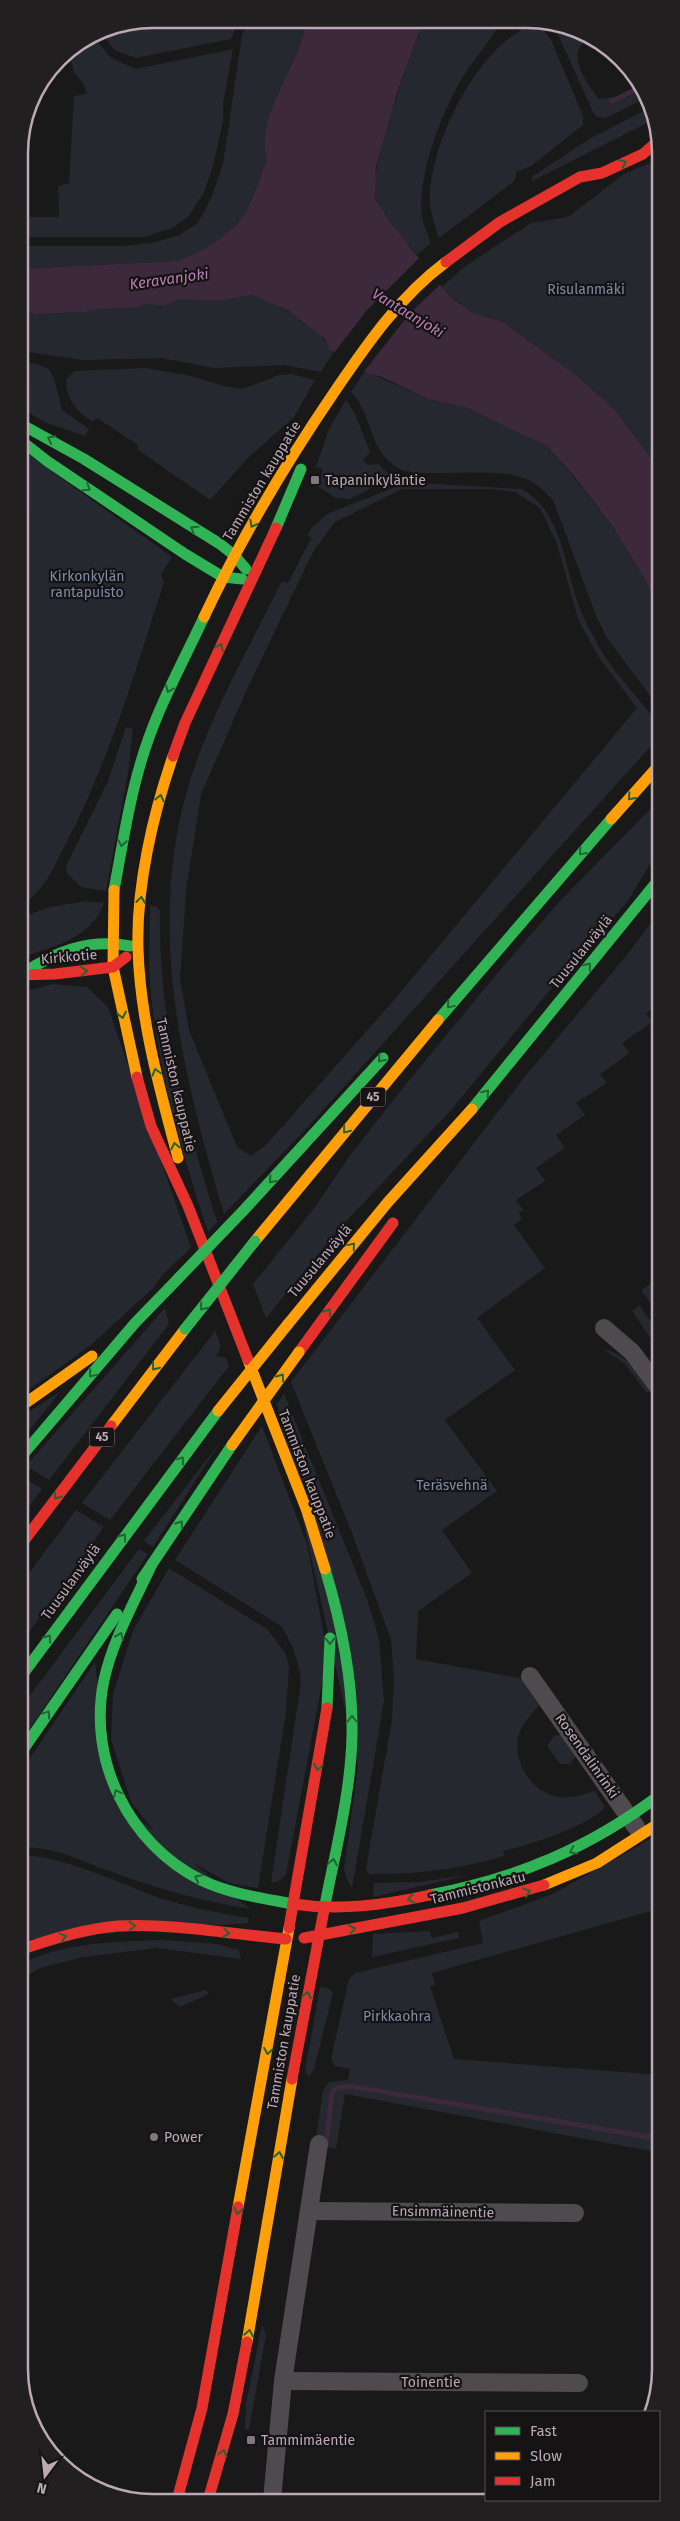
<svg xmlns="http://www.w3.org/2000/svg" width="680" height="2521" font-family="'Fira Sans',sans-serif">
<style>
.green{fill:#25282f;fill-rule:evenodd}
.water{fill:#3c2a3c}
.pier{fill:#191919}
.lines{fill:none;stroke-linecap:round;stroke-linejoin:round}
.stream{stroke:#3c2a3c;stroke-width:5}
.street{stroke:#4f4a4d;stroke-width:18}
.fast{stroke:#30b455;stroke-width:11}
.slow{stroke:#ff9f0a;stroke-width:11}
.jam{stroke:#e5322d;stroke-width:11}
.fast-bridge{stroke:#30b455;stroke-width:11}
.slow-bridge{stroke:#ff9f0a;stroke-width:11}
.oneway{stroke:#226434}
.poi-dot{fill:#82777f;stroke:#151314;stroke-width:2}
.labels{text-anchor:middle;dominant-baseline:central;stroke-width:4.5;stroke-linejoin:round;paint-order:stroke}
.shield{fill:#151314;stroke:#897c85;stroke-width:1}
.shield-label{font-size:12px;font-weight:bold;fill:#bba9b6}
.park-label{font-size:14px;fill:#7e8ca7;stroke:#151314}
.poi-label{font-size:14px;fill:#bba9b6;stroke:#151314;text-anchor:start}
.street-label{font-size:14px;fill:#bba9b6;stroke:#151314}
.water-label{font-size:15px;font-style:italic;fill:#b97db4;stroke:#151314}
.rim{fill:none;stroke:#bba9b6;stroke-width:2.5}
</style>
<rect width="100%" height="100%" fill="#191919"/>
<!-- green -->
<g class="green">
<path d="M153,19H239L231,39L136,58L114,50L100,30Z"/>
<path d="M250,19L308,20C304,32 300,45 295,57C283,86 256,127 267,159C260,177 254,197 245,213C234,233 198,255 176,261L36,268L19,267V246H122L152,243L179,235L198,223L212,196L223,164L242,35Z"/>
<path d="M423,21H501C492,38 483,48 473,62C446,98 414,177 423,222C425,229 429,236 431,243L417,255C404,239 384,220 376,200C366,174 412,52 423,21Z"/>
<path d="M552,21L593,36C589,39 583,43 580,47C571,61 590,88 599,99L620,96L638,86L644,99L608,117L602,118L595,116Z"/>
<path d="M532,25L541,27L551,40L583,116V125L531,166L516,172V178L512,183L439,238C435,226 430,213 430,200C429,144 478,45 532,25Z"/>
<path d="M92,35L111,58L136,69L233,49L223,103V122L213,166L204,192L189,216L172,228L144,237H19V217H59L58,186L69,183L74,96L86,94L85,86L74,73L69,50Z"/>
<path d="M648,109L653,120L532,181L533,176L591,138Z"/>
<path d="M647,164L660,166V470L615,410L576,375L503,322L473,313L450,297L442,287L464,267L531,223L568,217L624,174Z"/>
<path d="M252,295C276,305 320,323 329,349L334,352L321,372L285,365L214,368L162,358L84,360L19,351V312L35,314L85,312L98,309L136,308L146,304L164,306L177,300L220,301Z"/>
<path d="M19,360L43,366L49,369L54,378L62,410L89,429L85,436L47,423L19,407Z"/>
<path d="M146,368L192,376L223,386L243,389L279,375L291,374L315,380L294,417L248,458L210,500L137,449L138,445L97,418L93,422C76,411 67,401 66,380L74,371Z"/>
<path d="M365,371L428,399L468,408L508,425L547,446L573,476L613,527L646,581L660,620V709L607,638L597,618L553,500C544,491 536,482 523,478C499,469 458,474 432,473C421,473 407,473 398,468C368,451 373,414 351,392Z"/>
<path d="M346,400L355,414L370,452L363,459L367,465L378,464L392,477L350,499L336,498L317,486L323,469L316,467L329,429Z"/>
<path d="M19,448L172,557L161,574L164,582C135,672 110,759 66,843C54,867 44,893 19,906Z"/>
<path d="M418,483L522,489C564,513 564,569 580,609C585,622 593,635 599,647C616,675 640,700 660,726V736L306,1129L224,1214C183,1075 146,930 188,787C210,714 249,648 282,581L288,583L311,538L307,535L313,526L327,514L398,486ZM402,489H490L515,492L540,508L557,544L578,619L598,656L637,708L394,1000L266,1145L251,1156L237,1147L189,1030L180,979L186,891L201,794L248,687L314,550L335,522Z"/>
<path d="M126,727L133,729L129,767L106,891L81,887L67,873L66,866L108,781Z"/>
<path d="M660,799V847L628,901L559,979L451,1110L337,1231L266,1318L253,1284L315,1207L351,1154L407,1083L495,976L560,901Z"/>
<path d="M86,901L104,903C91,939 53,947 19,958V918L50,907Z"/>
<path d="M150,905L157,907L160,911C158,1019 185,1120 217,1222L208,1232C183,1155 159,1074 151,994C148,965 150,934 150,905Z"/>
<path d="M660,911V1003L646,1013L652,1022L622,1043L630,1053L600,1074L607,1083L576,1103L585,1115L556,1135L565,1148L536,1168L545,1181L516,1200L524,1211L518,1212L522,1219L514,1225L545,1268L477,1318L515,1370L445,1420L497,1491L442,1530L472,1573L418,1611L416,1659L520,1678L536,1701L541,1704C533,1711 525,1721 520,1731C510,1756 528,1789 554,1796C568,1800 581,1795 595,1791L605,1807C588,1827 529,1845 503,1851L504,1856C460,1869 415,1875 369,1874L366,1869L370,1845L392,1720L394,1679L391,1640L352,1533L291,1382L523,1079L626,956Z"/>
<path d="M53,984L87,987L108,1007L191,1248L163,1274L152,1289L91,1345L20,1396L19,993Z"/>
<path d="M653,1282L661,1293V1318L641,1290Z"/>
<path d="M639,1305L659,1333L652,1340L632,1311Z"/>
<path d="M165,1308L169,1324L49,1480L26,1466Z"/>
<path d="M215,1331L221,1346L216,1356L226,1358L229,1366L110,1520L82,1503Z"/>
<path d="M603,1349C627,1354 636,1372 650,1391L647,1393L624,1363Z"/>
<path d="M60,1392L20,1442V1417Z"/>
<path d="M284,1394L367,1599L379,1639L384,1701L352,1888L347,1880L344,1869L358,1767L277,1404Z"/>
<path d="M262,1426L307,1544L324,1636V1673L286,1874L279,1881L271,1883L301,1682C299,1661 293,1644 281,1626L175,1560Z"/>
<path d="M221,1441L153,1547L144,1541Z"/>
<path d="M20,1475L42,1489L20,1518Z"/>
<path d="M76,1510L104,1527L20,1645V1585Z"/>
<path d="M139,1549L148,1554L20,1743V1709Z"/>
<path d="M169,1568L267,1629L286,1654L289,1667L286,1712L258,1888L229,1883L168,1849L131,1802L111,1739L113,1694L133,1631Z"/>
<path d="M95,1662L112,1797L250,1909C203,1901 157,1889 112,1872C78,1860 57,1847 20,1847V1773Z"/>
<path d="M555,1735H561L576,1755L570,1764H560L547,1746Z"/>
<path d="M661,1833V1908L432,1973L435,1985L430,1986L454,2059L661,2075V2153L345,2094L336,2149L324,2147L316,2138L323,2091L329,2082L348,2080L350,2069L335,2066L331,2059L349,1979L355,1973L483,1943L479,1921L553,1894Z"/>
<path d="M20,1856C57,1852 129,1888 166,1900C193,1908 221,1913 249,1918L248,1923L20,1940Z"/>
<path d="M473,1874L373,1897L374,1883L420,1882Z"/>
<path d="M430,1931L432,1938L458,1932L459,1938L372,1957L373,1934Z"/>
<path d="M162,1940L217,1944L239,1950L241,1959L157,1948L83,1957L40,1968L20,1980V1964C68,1942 110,1942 162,1940Z"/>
<path d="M320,1987L328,1988L333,1993L314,2069L309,2077L305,2071Z"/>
<path d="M206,1990L209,1994L180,2007L171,1999Z"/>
<path d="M262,2325L266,2335L249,2429H245L246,2404Z"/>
</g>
<!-- water -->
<path class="water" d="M308,20L423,21L397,93L376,167L375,199L390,222L450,297L473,313L503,322L576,375L615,410L660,470V620L646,581L613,527L574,476L547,446L468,408L428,399L382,377L369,374L329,349L325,339L289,311L252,295L220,301L177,300L164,306L146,304L136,308L98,309L85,312L35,314L19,312V267L36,268L176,261C198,255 234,233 245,213C254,197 260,177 267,159C256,127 283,86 295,57C300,45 304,32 308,20Z"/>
<!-- pier -->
<path class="pier" d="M421,256L442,283L411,312L363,373L333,354L368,309Z"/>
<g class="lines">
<!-- stream -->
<g class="stream">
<path d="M612,101L639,88"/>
<path d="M326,2145L332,2093L337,2088L349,2086L661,2139"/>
</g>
<!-- street -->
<g class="street">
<path d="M604,1328L632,1352L661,1391"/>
<path d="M530,1676L636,1827"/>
<path d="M310,2211L575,2213"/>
<path d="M283,2381L579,2383"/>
<path d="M272,2500L283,2381L319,2144"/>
</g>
<!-- fast -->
<g class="fast">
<path d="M19,423L84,459L220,544L234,555L246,569"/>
<path d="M19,439L47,461L185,554L223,577L242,579"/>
<path d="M276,528L301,469"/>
<path d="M114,890C123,842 130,794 145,749C160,703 184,660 204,617"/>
<path d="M20,975C55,952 88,938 130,946"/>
<path d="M438,1020L611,819"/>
<path d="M472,1109L660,878"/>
<path d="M243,1211L383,1058"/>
<path d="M20,1458L135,1323L169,1288"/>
<path d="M152,1564C135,1601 113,1639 104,1680C87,1760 129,1844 201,1880C230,1894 262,1898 293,1904"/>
<path d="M142,1579L232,1445"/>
<path d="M20,1678L218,1411"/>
<path d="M327,1708L330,1638"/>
<path d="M20,1754L117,1614"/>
<path d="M430,1895C518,1878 590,1848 661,1794"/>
<path d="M324,1910C335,1852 351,1793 352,1734C353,1678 341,1622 325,1569"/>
</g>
<!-- slow -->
<g class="slow">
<path d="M204,617C241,538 286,463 335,391C367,344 400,296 446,262"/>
<path d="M173,756C153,814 136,887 138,949C140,1020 160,1090 178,1158"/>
<path d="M611,819L660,764"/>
<path d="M114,890L113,967L137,1077"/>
<path d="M255,1241L438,1020"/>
<path d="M288,1324L388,1202L472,1109"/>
<path d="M248,1360L307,1511L325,1569"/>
<path d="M20,1407L92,1356"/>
<path d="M111,1426L185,1329"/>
<path d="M544,1885L597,1863L661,1822"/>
<path d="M238,2207L289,1928"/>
<path d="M247,2342L292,2079"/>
</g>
<!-- jam -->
<g class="jam">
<path d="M446,262L500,222L580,177L602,173L643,154L660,139"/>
<path d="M173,756L185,723L276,528"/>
<path d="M19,975L55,974L113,967L126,957"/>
<path d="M137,1077L151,1126L188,1206L248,1360"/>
<path d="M299,1352L393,1223"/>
<path d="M20,1546L111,1426"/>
<path d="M293,1904L327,1708"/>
<path d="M289,1928L293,1904C340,1911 384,1905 430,1895"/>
<path d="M304,1938L463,1908L544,1885"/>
<path d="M20,1950C51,1939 84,1929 117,1926C173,1923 230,1934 286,1939"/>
<path d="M292,2079L324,1910"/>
<path d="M177,2500L202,2408L238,2207"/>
<path d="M208,2500L233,2414L247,2342"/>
</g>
<!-- fast-bridge -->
<g class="fast-bridge">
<path d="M169,1288L243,1211"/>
<path d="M185,1329L255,1241"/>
</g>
<!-- slow-bridge -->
<g class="slow-bridge">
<path d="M218,1411L288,1324"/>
<path d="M232,1445L299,1352"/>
</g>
</g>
<!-- one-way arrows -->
<defs><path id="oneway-chevron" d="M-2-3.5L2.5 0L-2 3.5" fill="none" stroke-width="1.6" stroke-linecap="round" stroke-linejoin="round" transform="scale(1.25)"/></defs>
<g class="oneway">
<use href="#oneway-chevron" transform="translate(623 163) rotate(-25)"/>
<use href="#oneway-chevron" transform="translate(51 439) rotate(-152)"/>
<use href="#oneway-chevron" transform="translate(87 488) rotate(34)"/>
<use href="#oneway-chevron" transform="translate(253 524) rotate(119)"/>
<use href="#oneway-chevron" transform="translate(194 529) rotate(-147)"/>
<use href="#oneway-chevron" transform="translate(220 647) rotate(-65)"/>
<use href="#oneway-chevron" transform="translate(169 689) rotate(113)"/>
<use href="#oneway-chevron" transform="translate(631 797) rotate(132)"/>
<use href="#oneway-chevron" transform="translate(160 798) rotate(-77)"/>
<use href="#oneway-chevron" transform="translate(122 843) rotate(99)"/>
<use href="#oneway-chevron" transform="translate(582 852) rotate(131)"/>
<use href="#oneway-chevron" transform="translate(141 900) rotate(-84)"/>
<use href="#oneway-chevron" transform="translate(588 966) rotate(-51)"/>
<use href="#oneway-chevron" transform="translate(84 971) rotate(-7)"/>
<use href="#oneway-chevron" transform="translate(450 1005) rotate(130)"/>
<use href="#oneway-chevron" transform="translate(122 1015) rotate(79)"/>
<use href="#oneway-chevron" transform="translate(381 1059) rotate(132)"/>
<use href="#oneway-chevron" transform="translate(156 1072) rotate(-106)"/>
<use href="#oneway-chevron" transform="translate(486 1093) rotate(-51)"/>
<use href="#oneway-chevron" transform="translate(346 1130) rotate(129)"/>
<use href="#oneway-chevron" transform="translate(175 1146) rotate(-102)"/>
<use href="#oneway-chevron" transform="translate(272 1180) rotate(132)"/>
<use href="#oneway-chevron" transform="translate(352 1246) rotate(-50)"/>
<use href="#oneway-chevron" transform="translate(203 1307) rotate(129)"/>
<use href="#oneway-chevron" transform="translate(328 1312) rotate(-54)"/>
<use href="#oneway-chevron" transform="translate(155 1367) rotate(128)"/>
<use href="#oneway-chevron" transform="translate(92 1374) rotate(130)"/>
<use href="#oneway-chevron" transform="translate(281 1377) rotate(-54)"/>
<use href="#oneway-chevron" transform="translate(181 1460) rotate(-53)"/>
<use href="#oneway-chevron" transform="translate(57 1496) rotate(127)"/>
<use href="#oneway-chevron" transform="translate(180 1524) rotate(-55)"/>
<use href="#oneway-chevron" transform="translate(123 1537) rotate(-54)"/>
<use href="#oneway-chevron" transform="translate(120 1636) rotate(-66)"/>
<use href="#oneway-chevron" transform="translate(48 1638) rotate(-54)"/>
<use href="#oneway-chevron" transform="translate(330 1641) rotate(89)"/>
<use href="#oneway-chevron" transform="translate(47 1714) rotate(-56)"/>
<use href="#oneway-chevron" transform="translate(352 1719) rotate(-90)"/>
<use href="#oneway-chevron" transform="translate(318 1767) rotate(101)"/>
<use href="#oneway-chevron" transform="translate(117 1793) rotate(-116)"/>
<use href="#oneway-chevron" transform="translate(573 1851) rotate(154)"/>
<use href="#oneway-chevron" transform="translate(333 1862) rotate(-79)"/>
<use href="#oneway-chevron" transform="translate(198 1878) rotate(-153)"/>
<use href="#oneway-chevron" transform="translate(527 1892) rotate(-18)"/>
<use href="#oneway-chevron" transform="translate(411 1899) rotate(170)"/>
<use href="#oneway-chevron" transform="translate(132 1926) rotate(-1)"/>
<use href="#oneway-chevron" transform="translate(352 1929) rotate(-11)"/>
<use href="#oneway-chevron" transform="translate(226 1933) rotate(6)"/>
<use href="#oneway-chevron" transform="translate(63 1937) rotate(-15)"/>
<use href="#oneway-chevron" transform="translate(307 1995) rotate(-77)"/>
<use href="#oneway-chevron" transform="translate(268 2051) rotate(99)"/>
<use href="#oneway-chevron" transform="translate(279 2155) rotate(-80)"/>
<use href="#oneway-chevron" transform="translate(238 2211) rotate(100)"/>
<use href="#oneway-chevron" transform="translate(249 2333) rotate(-80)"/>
<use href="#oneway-chevron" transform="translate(223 2453) rotate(-75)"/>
</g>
<!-- markers -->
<g class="poi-dot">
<rect x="310" y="475" width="10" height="10" rx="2.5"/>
<circle cx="154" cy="2137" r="5"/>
<rect x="246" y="2435" width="10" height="10" rx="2.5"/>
</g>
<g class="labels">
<!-- shield labels -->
<g class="shield">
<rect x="360.5" y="1087.5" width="25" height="19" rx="4"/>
<rect x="89.5" y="1427.5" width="25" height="19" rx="4"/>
</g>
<g class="shield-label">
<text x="373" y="1097">45</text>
<text x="102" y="1437">45</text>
</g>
<!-- park labels -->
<g class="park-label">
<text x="586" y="289">Risulanmäki</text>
<text x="87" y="576">Kirkonkylän<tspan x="87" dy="16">rantapuisto</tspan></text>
<text x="452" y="1485">Teräsvehnä</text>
<text x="397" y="2016">Pirkkaohra</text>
</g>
<!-- poi labels -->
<g class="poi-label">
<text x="325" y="480">Tapaninkyläntie</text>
<text x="164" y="2137">Power</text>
<text x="261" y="2440">Tammimäentie</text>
</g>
<!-- street labels -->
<g class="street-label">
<text transform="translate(262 481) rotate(-59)">Tammiston kauppatie</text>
<text transform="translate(581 952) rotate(-51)">Tuusulanväylä</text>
<text transform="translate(69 957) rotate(-5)">Kirkkotie</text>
<text transform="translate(176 1085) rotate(77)">Tammiston kauppatie</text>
<text transform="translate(320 1261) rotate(-50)">Tuusulanväylä</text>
<text transform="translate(307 1474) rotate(69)">Tammiston kauppatie</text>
<text transform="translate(71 1582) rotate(-54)">Tuusulanväylä</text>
<text transform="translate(587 1756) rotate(55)">Rosendalinrinki</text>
<text transform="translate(478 1888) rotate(-14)">Tammistonkatu</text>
<text transform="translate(284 2042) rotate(-80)">Tammiston kauppatie</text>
<text transform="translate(443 2212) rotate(1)">Ensimmäinentie</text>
<text x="431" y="2382">Toinentie</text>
</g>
<!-- water labels -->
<g class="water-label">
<text transform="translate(169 279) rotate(-8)">Keravanjoki</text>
<text transform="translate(408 313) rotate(31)">Vantaanjoki</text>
</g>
</g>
<!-- crop -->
<path d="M0 0H680V2521H0ZM153 28H527A125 125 0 0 1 652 153V2369A125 125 0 0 1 527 2494H153A125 125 0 0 1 28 2369V153A125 125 0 0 1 153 28Z" fill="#221f21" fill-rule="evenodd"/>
<path class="rim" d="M153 28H527A125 125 0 0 1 652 153V2369A125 125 0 0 1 527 2494H153A125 125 0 0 1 28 2369V153A125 125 0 0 1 153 28Z"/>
<!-- legend -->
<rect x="485" y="2411" width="175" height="90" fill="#151314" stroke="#574f55"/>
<rect x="495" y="2427" width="25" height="8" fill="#30b455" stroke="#574f55"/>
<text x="530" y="2436" font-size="15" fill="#bba9b6">Fast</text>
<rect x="495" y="2452" width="25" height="8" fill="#ff9f0a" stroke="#574f55"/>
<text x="530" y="2461" font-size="15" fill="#bba9b6">Slow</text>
<rect x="495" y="2477" width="25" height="8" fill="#e5322d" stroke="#574f55"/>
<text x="530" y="2486" font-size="15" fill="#bba9b6">Jam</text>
<!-- north arrow -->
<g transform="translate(45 2476) rotate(195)" stroke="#151314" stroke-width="4" paint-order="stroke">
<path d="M0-4L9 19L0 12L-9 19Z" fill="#bba9b6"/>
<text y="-8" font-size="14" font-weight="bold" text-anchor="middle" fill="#bba9b6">N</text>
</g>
</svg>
